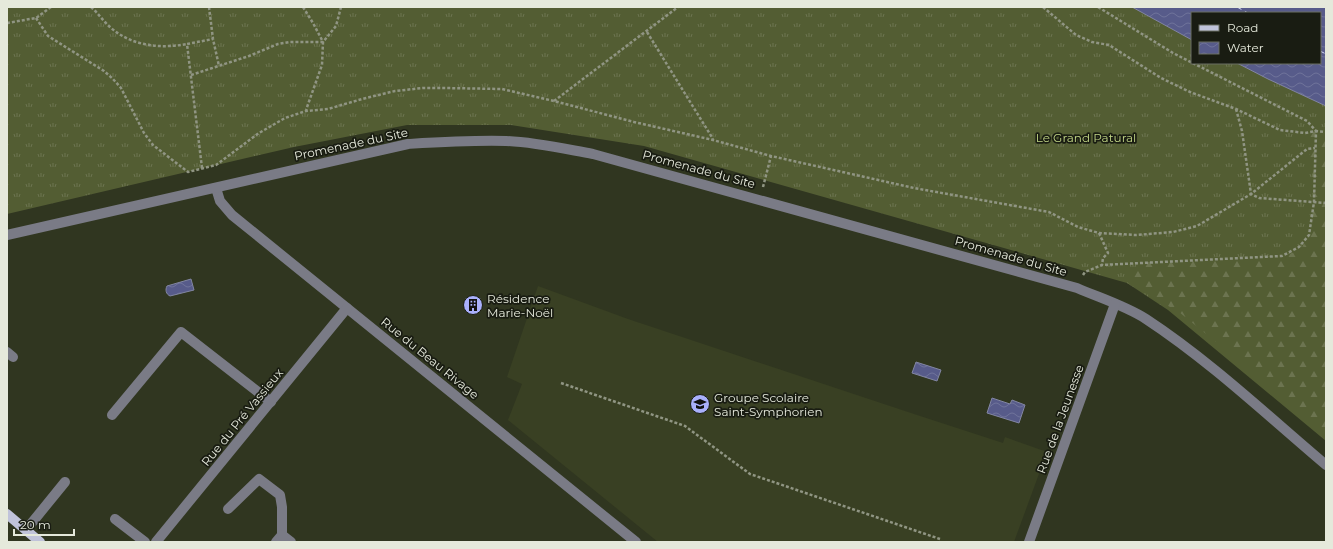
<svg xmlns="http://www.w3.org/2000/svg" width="1333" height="549" font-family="Montserrat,sans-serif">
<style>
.built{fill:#394023}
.grass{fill:url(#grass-tufts)}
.forest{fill:url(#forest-firs)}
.water{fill:url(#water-waves);stroke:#8286a2}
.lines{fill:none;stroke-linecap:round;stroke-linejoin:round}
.ferry{stroke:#d5d9f8;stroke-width:1;stroke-dasharray:5 4;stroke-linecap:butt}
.path{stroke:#909583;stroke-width:2.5;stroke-dasharray:3 2;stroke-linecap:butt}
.minor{stroke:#7a7b86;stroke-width:10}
.major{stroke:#c0c3da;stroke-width:10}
.labels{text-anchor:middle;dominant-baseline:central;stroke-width:3.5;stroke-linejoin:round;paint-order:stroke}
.park-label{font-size:12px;fill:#c1d586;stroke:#191c12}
.street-label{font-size:12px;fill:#e5e9db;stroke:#191c12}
.poi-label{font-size:12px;fill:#e5e9db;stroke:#191c12;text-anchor:start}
</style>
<defs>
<pattern id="grass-tufts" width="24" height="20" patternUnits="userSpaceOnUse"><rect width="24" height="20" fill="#535d33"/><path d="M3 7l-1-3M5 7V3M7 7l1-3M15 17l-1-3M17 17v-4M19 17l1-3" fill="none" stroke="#6c7450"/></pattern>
<pattern id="forest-firs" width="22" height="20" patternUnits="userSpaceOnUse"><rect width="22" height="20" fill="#535d33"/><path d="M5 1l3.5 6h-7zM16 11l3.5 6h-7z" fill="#6c7450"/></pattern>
<pattern id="water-waves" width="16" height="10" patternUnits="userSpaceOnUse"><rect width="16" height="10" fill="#575b8a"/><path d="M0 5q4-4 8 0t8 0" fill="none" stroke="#6f739a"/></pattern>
</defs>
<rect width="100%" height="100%" fill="#303620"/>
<!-- built -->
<path class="built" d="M538,286L628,319L914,414L1003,443L1005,437L1047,452L1014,542H658L508,420L522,384L507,377Z"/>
<!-- grass -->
<path class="grass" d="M7,7H1132L1192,40V63H1237L1268,79L1326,106V441L1168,310L1127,283L644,146L511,125H407L294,147L7,214Z"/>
<!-- forest -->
<path class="forest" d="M1307,121L1326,128V431L1179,312L1127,283L1142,262L1282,256L1302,250L1309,234L1314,202Z"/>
<!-- water -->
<g class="water">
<path d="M1132,7H1326V106L1268,79L1237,63H1320V13H1192V40Z"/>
<path d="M191,279L194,290L170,296C166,294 165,290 167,286Z"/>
<path d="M916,362L941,370L937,381L912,373Z"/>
<path d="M992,398L1010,404L1012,400L1025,405L1019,423L987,413Z"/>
</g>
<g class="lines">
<!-- ferry -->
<g class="ferry">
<path d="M1237,7L1248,13"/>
<path d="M1320,51L1326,54"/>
</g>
<!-- path -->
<g class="path">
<path d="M91,7C98,13 103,21 110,27C131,46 160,49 187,44"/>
<path d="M209,7L213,39L219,66"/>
<path d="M303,7L313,23L323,42L322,65L306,110"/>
<path d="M1043,7L1076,35L1092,42L1109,45L1161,78L1190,92L1236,109L1280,130L1305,133L1316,131L1326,132"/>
<path d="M36,18L48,36L104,71L113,79L121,88L144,133L153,145L188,172L216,165L259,133L285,118L306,111L328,109L362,99L395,91L423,88H445L502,89L554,101L634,122L713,140L771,156L914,188L1049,212L1078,227L1099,233L1136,235L1173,232L1197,226L1251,194L1307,149L1315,148"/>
<path d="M7,23L36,18L51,7"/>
<path d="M647,32L713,139"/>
<path d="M191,75L249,56L278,44L290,42H323L336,26L341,7"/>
<path d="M554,101L678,7"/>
<path d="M1236,109L1242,131L1251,194L1259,198L1326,203"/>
<path d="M202,168L187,44L213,39"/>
<path d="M763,187L771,156"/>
<path d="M1099,233L1108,253L1103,258L1102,265"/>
<path d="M1083,275L1085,272L1102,265L1282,256L1299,247L1309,235L1314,202L1316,131L1307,121L1173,53L1098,7"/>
<path d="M561,383L685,426L750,474L940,539"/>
</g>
<!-- minor -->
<g class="minor">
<path d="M216,188L220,201L232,215L636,542"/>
<path d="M7,235L408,144C441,142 473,140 506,141C535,142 565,149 593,154L1077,288C1100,298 1126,306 1146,319C1210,361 1268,416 1326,465"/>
<path d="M7,352L13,357"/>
<path d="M112,415L181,332L271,402"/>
<path d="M228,509L259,479L280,495L282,507V535L276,542"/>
<path d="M115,519L145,542"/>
<path d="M26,530L65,482"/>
<path d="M282,535L291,542"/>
<path d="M156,542L347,308"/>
<path d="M1029,542L1115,304"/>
</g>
<!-- major -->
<path class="major" d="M7,514L40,542"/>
</g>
<!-- icons -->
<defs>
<symbol id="building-disc" viewBox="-11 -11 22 22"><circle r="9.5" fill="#a9b0fc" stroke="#191c12"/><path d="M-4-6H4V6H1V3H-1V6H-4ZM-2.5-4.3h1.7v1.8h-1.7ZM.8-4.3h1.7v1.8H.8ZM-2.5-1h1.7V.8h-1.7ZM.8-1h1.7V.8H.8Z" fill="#111"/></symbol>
<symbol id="school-disc" viewBox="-11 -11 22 22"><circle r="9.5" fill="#a9b0fc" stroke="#191c12"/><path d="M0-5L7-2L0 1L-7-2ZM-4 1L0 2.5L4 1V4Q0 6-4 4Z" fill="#111"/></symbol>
</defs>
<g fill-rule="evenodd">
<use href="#building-disc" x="462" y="294" width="22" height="22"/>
<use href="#school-disc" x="689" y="393" width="22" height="22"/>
</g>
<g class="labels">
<!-- park labels -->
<g class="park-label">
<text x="1086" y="137">Le Grand Patural</text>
</g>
<!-- street labels -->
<g class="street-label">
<text transform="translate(351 144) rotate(-12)">Promenade du Site</text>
<text transform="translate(699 169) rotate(15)">Promenade du Site</text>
<text transform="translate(1011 256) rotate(16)">Promenade du Site</text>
<text transform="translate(430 358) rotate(39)">Rue du Beau Rivage</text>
<text transform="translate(242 417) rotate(-51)">Rue du Pré Vassieux</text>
<text transform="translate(1060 419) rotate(-70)">Rue de la Jeunesse</text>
</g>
<!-- poi labels -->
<g class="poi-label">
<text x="487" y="298">Résidence<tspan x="487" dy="14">Marie-Noël</tspan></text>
<text x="714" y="397">Groupe Scolaire<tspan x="714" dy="14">Saint-Symphorien</tspan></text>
</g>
</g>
<!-- border -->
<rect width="1333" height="549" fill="none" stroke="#e5e9db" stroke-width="16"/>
<!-- legend -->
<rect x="1191" y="12" width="130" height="52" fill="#191c12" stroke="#6b6e62"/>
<rect x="1199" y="25" width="20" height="6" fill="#c0c3da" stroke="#6b6e62"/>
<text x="1227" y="32" font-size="12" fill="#e5e9db">Road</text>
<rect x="1199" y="42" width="20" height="12" fill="url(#water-waves)" stroke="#6b6e62"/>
<text x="1227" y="52" font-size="12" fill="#e5e9db">Water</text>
<!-- scale -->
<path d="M14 529v6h60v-6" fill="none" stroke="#e5e9db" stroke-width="2"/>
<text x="20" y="529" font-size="12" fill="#e5e9db" stroke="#191c12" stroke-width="3" paint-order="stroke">20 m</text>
</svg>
